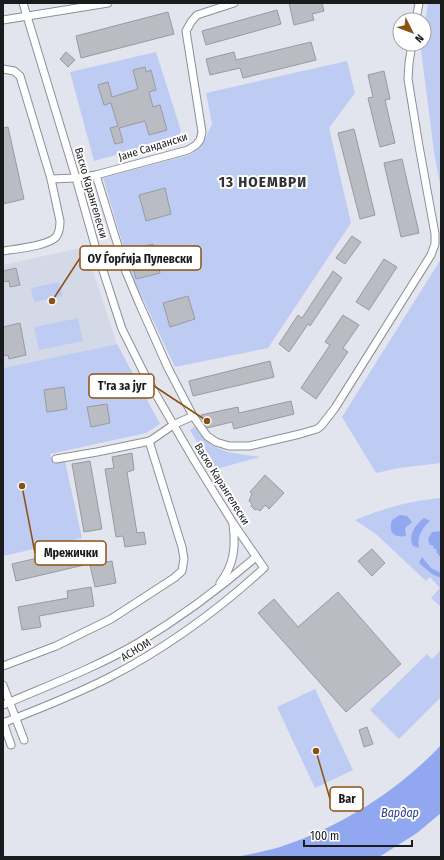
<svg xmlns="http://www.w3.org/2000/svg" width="444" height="860" font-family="'Fira Sans Condensed',sans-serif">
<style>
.built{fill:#d4d9e8}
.green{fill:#beccf4}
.water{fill:#91a7f0}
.building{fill:#b9bcc3;stroke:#979aa1}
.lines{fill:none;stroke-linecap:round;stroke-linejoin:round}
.minor-casing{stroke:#8c8f95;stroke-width:9}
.minor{stroke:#fff;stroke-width:7}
.labels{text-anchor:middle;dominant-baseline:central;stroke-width:4;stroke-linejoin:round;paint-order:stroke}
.street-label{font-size:11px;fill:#1a1b1d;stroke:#fff}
.water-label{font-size:12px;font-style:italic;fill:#2b3b8e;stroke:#fff}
.district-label{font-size:15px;font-weight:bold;letter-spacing:1px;fill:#313339;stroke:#fff}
.leader{fill:none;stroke:#8c5010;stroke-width:1.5}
.callout-dot{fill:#8c5010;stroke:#fff;stroke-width:1.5}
.callout{fill:#fff;stroke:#8c5010;stroke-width:1.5}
.callout-label{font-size:12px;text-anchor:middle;font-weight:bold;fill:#1a1b1d}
</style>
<rect width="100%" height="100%" fill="#e2e5ed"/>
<!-- built -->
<path class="built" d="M85,247L117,344L3,368V265Z"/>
<!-- green -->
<g class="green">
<path d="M428,3H441V190L434,152L421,50L422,44H424V31Z"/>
<path d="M156,52L181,131L177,138L94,161L70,72Z"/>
<path d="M347,61L355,93L329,128L351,223L268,348L175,367L133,278L103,178L192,154L204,141L212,124L206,93Z"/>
<path d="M441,259V463L399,468L376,473L342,417Z"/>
<path d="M59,282L63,296L34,302L31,288Z"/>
<path d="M78,318L83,341L39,350L34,327Z"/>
<path d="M117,344L160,424L146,433L50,454L54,463L65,461L82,538L3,556V368Z"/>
<path d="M195,426L211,445L227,452L260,457L213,470L190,430Z"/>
<path d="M441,498V607L431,598L440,588L430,577L426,581L377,535L355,520C385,508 409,501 441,498Z"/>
<path d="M441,650V697L399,739L370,710L427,654L432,659Z"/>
<path d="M315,689L353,770L315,788L277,707Z"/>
</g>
<!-- water -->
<g class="water">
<path d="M400,515L407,516L412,522L405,528L406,536C393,538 388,532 392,520Z"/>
<path d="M424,518L430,521C421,529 417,537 419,548L413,546C408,535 415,525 424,518Z"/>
<path d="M440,530H441V558L437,553L436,549L433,548L434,546L430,545L428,539L432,532L440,531Z"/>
<path d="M422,557L431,568L441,573V578L432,574L419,563Z"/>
<path d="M441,745V813L417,833L379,857H236C251,854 268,851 283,846C342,826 399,790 441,745Z"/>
</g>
<!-- building -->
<g class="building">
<path d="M289,3H322L324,11L312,14L314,20L294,25Z"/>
<path d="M277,10L281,24L206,45L202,31Z"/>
<path d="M168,12L174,34L81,58L76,36Z"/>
<path d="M311,42L316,60L243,78L240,68L210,75L206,59L234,52L236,60Z"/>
<path d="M66,52L75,60L68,67L60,59Z"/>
<path d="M145,67L146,72L151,70L156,90L149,92L153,107L160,105L167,130L149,135L145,121L119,128L123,142L115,144L110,128L118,126L111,103L104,105L98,85L108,82L112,97L138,89L133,70Z"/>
<path d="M384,71L390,99L385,100L395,143L380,147L368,98L373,97L368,75Z"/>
<path d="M8,127L24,199L3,204V128Z"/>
<path d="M354,129L375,215L360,219L338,133Z"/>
<path d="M402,159L419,233L401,237L384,163Z"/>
<path d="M165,188L171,214L146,221L139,195Z"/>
<path d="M352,236L361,242L345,264L336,258Z"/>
<path d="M153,244L160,273L136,279L129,250Z"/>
<path d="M384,259L397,267L369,310L356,302Z"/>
<path d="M16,268L20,285L10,287L9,281L3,282V271Z"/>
<path d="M333,271L342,278L310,326L308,324L289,352L279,344L298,315L302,318Z"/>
<path d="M188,296L195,319L170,327L163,303Z"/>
<path d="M343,315L359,325L343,348L348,352L316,399L301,388L330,345L325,342Z"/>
<path d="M20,323L26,355L9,359L8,355L3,356V327Z"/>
<path d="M270,361L274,377L193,396L189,381Z"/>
<path d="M64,387L67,409L47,412L44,390Z"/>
<path d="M291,401L294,414L234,429L232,422L207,428L203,421L201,415L238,407L239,413Z"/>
<path d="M107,404L110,423L91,427L87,407Z"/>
<path d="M132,453L134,470L127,472L137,533L144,532L146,544L125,547L123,536L116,537L105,469L114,468L112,457Z"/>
<path d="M90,461L102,529L84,532L72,464Z"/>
<path d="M265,475L284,493L269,509L265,505L260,511L257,509L255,510L251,506L252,504L249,501L252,494L250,492Z"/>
<path d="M80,548L84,565L16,581L12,564Z"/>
<path d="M372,549L385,563L372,576L358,561Z"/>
<path d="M112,561L116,583L95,587L90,565Z"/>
<path d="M91,587L94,606L39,616L41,627L22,630L18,607L68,598L67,591Z"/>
<path d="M338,592L401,664L346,712L258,613L274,599L298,627Z"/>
<path d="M367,727L373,744L364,747L359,730Z"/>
</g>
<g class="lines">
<defs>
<g id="minor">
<path d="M3,20L108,3"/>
<path d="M416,20L419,3"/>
<path d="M3,69L14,71L20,76L51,179L60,221C60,226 59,233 56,237C48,246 15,249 3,251"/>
<path d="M96,175L126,272L139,303L168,368L193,416L207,436L216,442L229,446H249L300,434L317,429L321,426L335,408L431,255L435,244V234L419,146L408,79L409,63L412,44"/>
<path d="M51,179L76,178L96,175L188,150L196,145L200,140L202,132L186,31L191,22L197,15L234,3"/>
<path d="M56,459L97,452L150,441L173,425L193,416"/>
<path d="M220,583C234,565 236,547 233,525"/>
<path d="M3,666L56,646L111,619L174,578L182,571L184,559L182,547L149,441"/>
<path d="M3,685L24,740"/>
<path d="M3,705C49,685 95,668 138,643C180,618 219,589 256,557"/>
<path d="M3,722L11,745"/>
<path d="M3,723C39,709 75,695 110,677C166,648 217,611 264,568L233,523L194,460L147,379L122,329L96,249L76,178L23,3"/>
</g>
</defs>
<!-- minor casing -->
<use href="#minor" class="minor-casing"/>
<!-- minor -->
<use href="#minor" class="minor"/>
</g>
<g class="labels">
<!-- street labels -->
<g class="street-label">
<text transform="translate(153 147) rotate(-17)">Јане Сандански</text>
<text transform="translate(91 193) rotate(74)">Васко Карангелески</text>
<text transform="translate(222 484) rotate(58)">Васко Карангелески</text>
<text transform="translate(136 650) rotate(-31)">АСНОМ</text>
</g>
<!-- water labels -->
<g class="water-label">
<text x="400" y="813">Вардар</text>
</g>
<!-- district labels -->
<g class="district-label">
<text x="263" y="182">13 НОЕМВРИ</text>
</g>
</g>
<!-- callouts -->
<path class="leader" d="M52 301L80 258M207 421L154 386M22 486L35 553M316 751L330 799"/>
<g class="callout-dot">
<circle cx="52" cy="301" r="4"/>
<circle cx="207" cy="421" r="4"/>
<circle cx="22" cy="486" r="4"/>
<circle cx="316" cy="751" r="4"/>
</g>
<g class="callout">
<rect x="80" y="246" width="121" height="24" rx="4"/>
<rect x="89" y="374" width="65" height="24" rx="4"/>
<rect x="35" y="541" width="71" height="24" rx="4"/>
<rect x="330" y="787" width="33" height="24" rx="4"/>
</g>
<g class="callout-label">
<text x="140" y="263">ОУ Ѓорѓија Пулевски</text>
<text x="122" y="390">Т'га за југ</text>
<text x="71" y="557">Мрежички</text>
<text x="347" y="803">Bar</text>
</g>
<!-- border -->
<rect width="444" height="860" fill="none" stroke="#1a1b1d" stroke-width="8"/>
<!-- north arrow -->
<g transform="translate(412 32) rotate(132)"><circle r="19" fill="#ffffff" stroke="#a3a4a5"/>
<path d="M0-3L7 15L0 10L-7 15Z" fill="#8c5010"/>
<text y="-6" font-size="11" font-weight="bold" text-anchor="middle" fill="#1a1b1d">N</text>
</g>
<!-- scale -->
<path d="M304 840v6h108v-6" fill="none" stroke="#1a1b1d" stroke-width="2"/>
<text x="310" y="840" font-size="12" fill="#1a1b1d" stroke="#ffffff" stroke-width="3" paint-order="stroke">100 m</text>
</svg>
